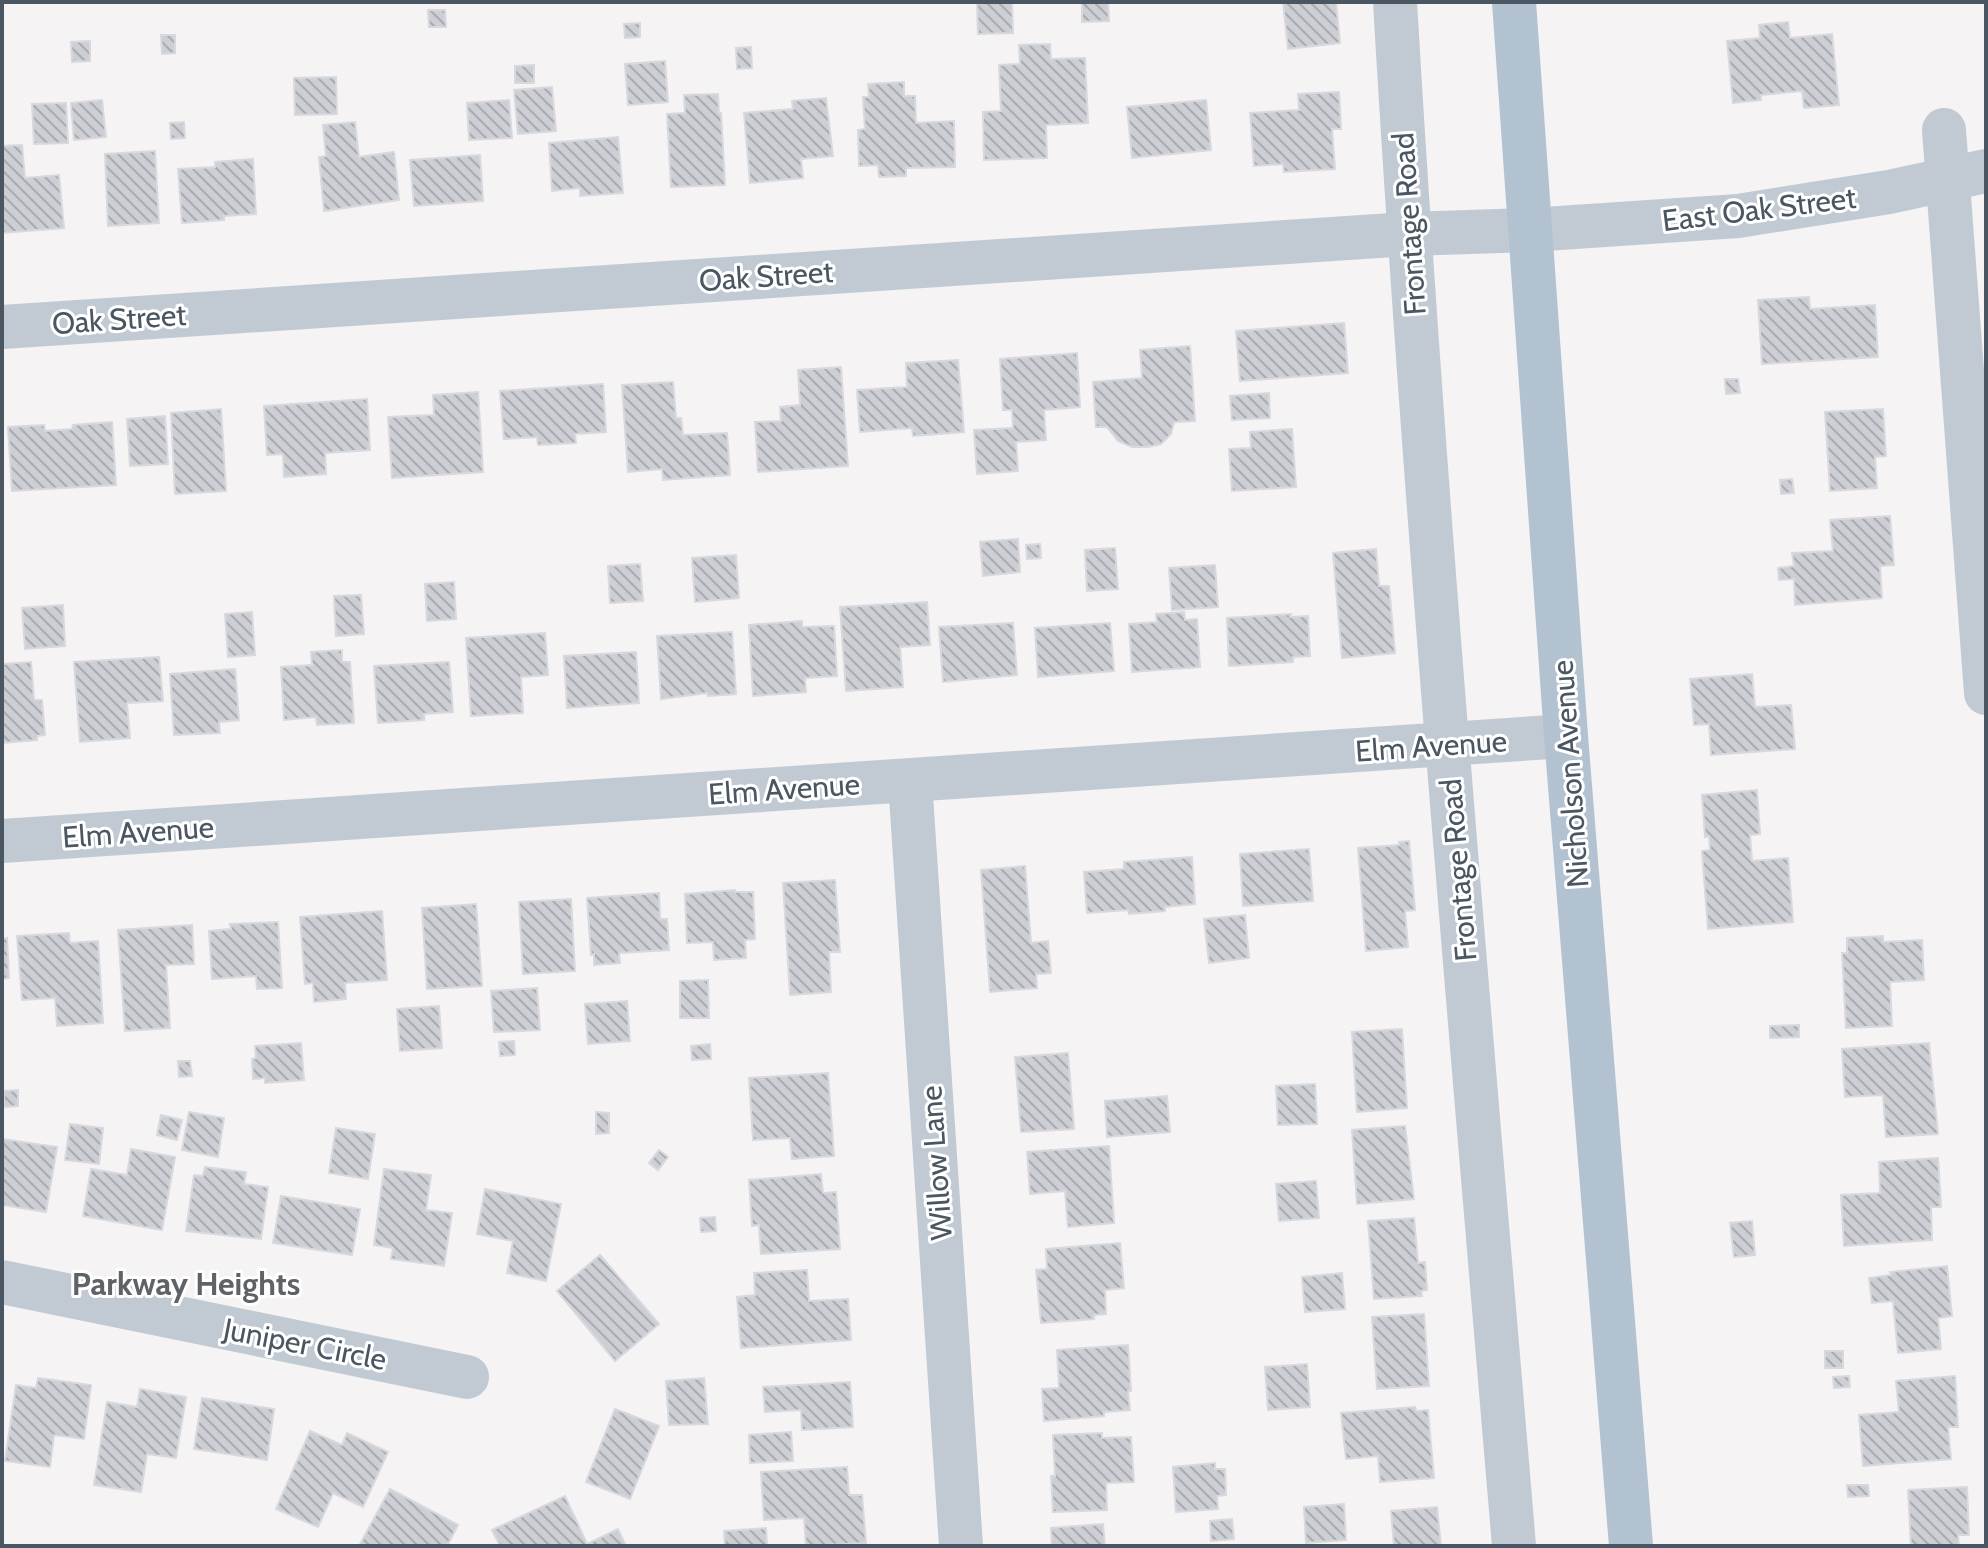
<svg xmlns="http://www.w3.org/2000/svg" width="1988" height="1548" font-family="Cabin,sans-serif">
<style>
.building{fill:url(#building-back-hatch);stroke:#d7d9de;stroke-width:2}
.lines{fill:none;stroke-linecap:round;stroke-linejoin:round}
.minor{stroke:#c1cad2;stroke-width:44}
.major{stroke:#b3c2d1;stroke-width:44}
.labels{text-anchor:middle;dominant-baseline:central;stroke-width:6;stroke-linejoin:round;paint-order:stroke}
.street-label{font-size:30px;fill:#4a5661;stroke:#fff}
.neighbourhood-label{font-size:32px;font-weight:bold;fill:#5f6368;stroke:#fff}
</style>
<defs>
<pattern id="building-back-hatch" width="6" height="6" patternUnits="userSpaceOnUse" patternTransform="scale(2)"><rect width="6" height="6" fill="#cdcfd5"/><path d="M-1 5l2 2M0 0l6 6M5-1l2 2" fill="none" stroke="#a8abb0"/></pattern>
</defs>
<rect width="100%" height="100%" fill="#f5f3f3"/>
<!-- building -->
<g class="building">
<path d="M977,2H1012L1013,33L978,34Z"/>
<path d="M1082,2H1108L1109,21L1082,22Z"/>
<path d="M1283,2H1336L1340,43L1288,49Z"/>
<path d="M428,10H445L446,27H429Z"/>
<path d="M1788,22L1790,38L1832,34L1839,105L1804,108L1802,91L1761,95V100L1733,103L1727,41L1760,38L1759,25Z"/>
<path d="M640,23V37L625,38L624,24Z"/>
<path d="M161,35H175V53L162,54Z"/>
<path d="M90,41V61L72,62L71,42Z"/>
<path d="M1050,44L1051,59L1085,58L1088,123L1046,125L1047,158L984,160L983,112L1001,111L999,65L1020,64L1019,45Z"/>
<path d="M751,47L752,68L737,69L736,48Z"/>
<path d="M665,61L668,102L628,105L625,64Z"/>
<path d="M534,65V83H515V66Z"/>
<path d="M336,77L337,114L295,115L294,78Z"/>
<path d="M904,82V96H915L916,123L954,121L955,167L906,168V176L879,177L878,165L859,166L858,130L865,129L863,97H869L868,84Z"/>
<path d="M552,87L556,131L518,134L514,90Z"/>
<path d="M1339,92L1341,129H1332L1335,169L1284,172L1283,164L1254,166L1250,113L1299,110L1298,94Z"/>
<path d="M718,94L719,113H721L725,185L671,187L667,114L685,113L684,95Z"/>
<path d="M826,98L833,156L801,159L803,178L750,183L744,113L793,109L792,101Z"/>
<path d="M102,100L106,137L74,140L71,103Z"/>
<path d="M509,100L512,138L469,140L467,103Z"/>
<path d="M1206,100L1211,150L1132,158L1127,107Z"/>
<path d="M66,103L68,143L34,144L32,104Z"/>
<path d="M184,122L185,138L171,139L170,123Z"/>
<path d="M355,122L359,157L394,152L399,200L324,211L319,157L326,156L323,125Z"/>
<path d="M618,137L623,193L580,196V188L552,191L549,143Z"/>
<path d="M22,145L25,178L59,175L64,228L2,233V146Z"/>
<path d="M155,151L159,223L108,226L105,154Z"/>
<path d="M480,155L483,201L414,206L410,160Z"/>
<path d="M253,159L256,214L224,216V220L182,223L178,169L215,167V162Z"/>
<path d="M1809,297L1810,309L1875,305L1878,357L1762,364L1758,300Z"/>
<path d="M1344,323L1348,373L1240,381L1236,331Z"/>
<path d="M1190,346L1195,421L1174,422L1171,434L1161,444L1148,447H1132L1118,441L1107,427H1096L1093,382L1142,378L1140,350Z"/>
<path d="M1077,353L1080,407L1044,410L1046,440L1016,442L1018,471L977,474L974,430L1013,428L1012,410H1003L1000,359Z"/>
<path d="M958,360L964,432L913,436L912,428L860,432L857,390L907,387L906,363Z"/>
<path d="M841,367L848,466L758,472L755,422L781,421L780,407L800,405L798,370Z"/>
<path d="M1725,379H1738L1740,393L1726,394Z"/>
<path d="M673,382L676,418H681L683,435L727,433L730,475L663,480L662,469L628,472L622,385Z"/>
<path d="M603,384L606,432L575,434L576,443L538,445L537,437L504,439L500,391Z"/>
<path d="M478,392L483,472L392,478L388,417L434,415L433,395Z"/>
<path d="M1269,393L1270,418L1232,420L1230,396Z"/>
<path d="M367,399L370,450L325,453L326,474L284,477L283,454L267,455L264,406Z"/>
<path d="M221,409L226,491L175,494L171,413Z"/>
<path d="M1883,409L1886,456L1875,457L1877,488L1830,491L1825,412Z"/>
<path d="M165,416L168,464L130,466L127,419Z"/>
<path d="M112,422L116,485L12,491L8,427L44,425L45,431L72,429L73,425Z"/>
<path d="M1292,429L1296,487L1232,491L1229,449L1251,448L1250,432Z"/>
<path d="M1792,479L1794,493L1781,494L1780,480Z"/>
<path d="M1890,516L1894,565L1880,566L1882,598L1795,605L1794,579L1779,580L1778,568L1794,566L1792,553L1833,551L1830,520Z"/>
<path d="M1018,539L1020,572L983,576L980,542Z"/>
<path d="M1040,544L1041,558L1027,559L1026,545Z"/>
<path d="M1115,548L1118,589L1087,591L1085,550Z"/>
<path d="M1376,549L1379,586H1389L1395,653L1342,658L1333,553Z"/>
<path d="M736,555L739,598L695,602L692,558Z"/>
<path d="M640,564L643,601L610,603L608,566Z"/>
<path d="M1215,565L1218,607L1172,610L1169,568Z"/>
<path d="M454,582L456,619L427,621L425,584Z"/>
<path d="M361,595L364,634L336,636L334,596Z"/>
<path d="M927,602L930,645L900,647L903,687L846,691L840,607Z"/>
<path d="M63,605L65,646L25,649L22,608Z"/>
<path d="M252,612L255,655L228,657L225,614Z"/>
<path d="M1184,612L1185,620L1197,619L1200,667L1132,672L1129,624L1157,622L1156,614Z"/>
<path d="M1291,614L1290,617L1308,616L1310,656L1293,657V662L1229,666L1227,618Z"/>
<path d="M802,621V627L834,626L837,676L805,678L806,692L753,696L749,625Z"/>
<path d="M1013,623L1017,675L943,682L939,627Z"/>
<path d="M1110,623L1114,671L1038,677L1035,628Z"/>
<path d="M732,632L736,694L708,696L707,693L661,699L657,636Z"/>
<path d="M545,633L548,675L521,677L523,713L471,716L466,638Z"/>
<path d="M342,650V662H350L354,723L317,725L316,717L284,720L281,667L312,665L311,652Z"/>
<path d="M636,652L639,703L567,708L564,656Z"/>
<path d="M159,657L163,701L127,703L130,738L80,742L74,662Z"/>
<path d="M31,662L34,700H42L45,735L37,736V740L2,743V664Z"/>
<path d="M449,662L453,712L424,714V720L378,723L374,666Z"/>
<path d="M235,669L239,720L219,722L220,733L174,735L170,674Z"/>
<path d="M1752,674L1755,707L1791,705L1795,749L1711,755L1709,724L1694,725L1690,679Z"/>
<path d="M1757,790L1760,834L1750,835L1752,861L1788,858L1793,922L1708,929L1702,851L1710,850L1709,836L1705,837L1702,795Z"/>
<path d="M1409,841L1415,910L1405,911L1408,947L1366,951L1358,848L1399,845V842Z"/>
<path d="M1309,849L1313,901L1243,906L1240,854Z"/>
<path d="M1192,857L1195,904L1165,907V911L1129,914L1128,910L1087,913L1084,872L1124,869V862Z"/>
<path d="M1025,866L1031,943L1048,941L1051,973L1036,974L1037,988L990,992L981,870Z"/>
<path d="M835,880L840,952H829L831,992L790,995L783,883Z"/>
<path d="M735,890V892H753L755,939L745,940L746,958L714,960L713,942L687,943L685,894Z"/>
<path d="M659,893L660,919H667L669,950L619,953L620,963L594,965V954L591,955L587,898Z"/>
<path d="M571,899L575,971L523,974L519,902Z"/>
<path d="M476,904L482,986L427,989L422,908Z"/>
<path d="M382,911L387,980L345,983L346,999L314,1002L313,983L305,984L300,917Z"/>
<path d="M1245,915L1249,958L1209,963L1204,919Z"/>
<path d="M278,922L282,988L257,989L256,976L212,979L209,931L231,929L230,924Z"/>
<path d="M192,925L194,964L166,965L170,1028L125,1031L118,930Z"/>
<path d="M69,933L70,943L98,941L103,1023L57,1026L55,998L22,1000L17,936Z"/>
<path d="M1883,936V942L1922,940L1924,980L1890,982L1892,1026L1846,1028L1842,953H1847V938Z"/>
<path d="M7,938L9,978L2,979V939Z"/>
<path d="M708,980L709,1018H680V981Z"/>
<path d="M537,988L540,1030L494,1032L491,991Z"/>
<path d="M627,1001L630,1041L588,1044L585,1004Z"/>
<path d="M439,1006L442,1048L400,1051L397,1009Z"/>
<path d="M1799,1025V1037L1770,1038V1026Z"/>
<path d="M1402,1029L1407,1108L1357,1112L1352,1032Z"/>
<path d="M514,1041L515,1055L500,1056L499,1042Z"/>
<path d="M301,1043L304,1080L265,1083V1078L253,1079L252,1059L256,1058L255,1046Z"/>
<path d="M1929,1043L1938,1134L1886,1137L1883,1095L1845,1097L1842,1049Z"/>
<path d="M710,1044L711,1059L692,1060L691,1046Z"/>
<path d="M1068,1053L1074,1129L1021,1132L1015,1057Z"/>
<path d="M178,1061H190L192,1076L179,1077Z"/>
<path d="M828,1073L834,1156L792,1159L790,1138L753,1140L749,1078Z"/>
<path d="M1315,1084L1317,1124L1278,1125L1276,1086Z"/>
<path d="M18,1090V1106L4,1107V1091Z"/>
<path d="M1167,1096L1170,1132L1107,1137L1105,1101Z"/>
<path d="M189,1112L224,1118L218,1157L182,1150Z"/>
<path d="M596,1112L609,1113V1133L596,1134Z"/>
<path d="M161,1115L182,1120L177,1140L157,1135Z"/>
<path d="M70,1124L103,1128L99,1164L65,1160Z"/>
<path d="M1405,1126L1414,1199L1357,1204L1352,1130Z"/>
<path d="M336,1128L375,1134L368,1179L329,1173Z"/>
<path d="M2,1139L57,1147L46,1212L2,1205Z"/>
<path d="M1109,1146L1114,1223L1068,1227L1065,1191L1030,1194L1027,1152Z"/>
<path d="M131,1149L175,1157L162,1230L83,1216L91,1169L127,1175Z"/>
<path d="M659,1150L668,1157L658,1170L649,1163Z"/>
<path d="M1938,1158L1941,1207H1931L1932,1240L1844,1246L1841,1195L1880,1193L1879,1162Z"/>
<path d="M205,1167L246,1172L244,1184L268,1187L261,1239L186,1231L194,1175L203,1176Z"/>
<path d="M384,1169L431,1175L426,1210L452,1213L444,1266L391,1259L393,1248L374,1245Z"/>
<path d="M821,1174L823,1193L836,1192L840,1249L761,1254L759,1225L752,1226L749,1180Z"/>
<path d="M1316,1181L1319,1218L1279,1221L1276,1184Z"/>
<path d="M485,1189L561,1204L546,1281L507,1273L513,1241L477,1234Z"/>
<path d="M281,1196L360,1209L352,1255L273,1243Z"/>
<path d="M715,1217L716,1231L701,1232L700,1218Z"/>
<path d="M1414,1218L1418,1263L1425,1262L1427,1290L1421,1291L1422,1296L1374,1299L1368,1221Z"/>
<path d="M1752,1221L1755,1255L1734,1257L1730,1223Z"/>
<path d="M1120,1243L1124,1288L1105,1290L1106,1314L1094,1315V1319L1041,1323L1036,1270L1047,1269L1046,1249Z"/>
<path d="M600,1255L659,1324L615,1361L557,1291Z"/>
<path d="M1947,1266L1952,1316L1938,1318L1941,1349L1898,1353L1893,1301L1872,1303L1869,1278L1891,1275L1890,1272Z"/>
<path d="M807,1270L809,1301L848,1299L851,1340L741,1348L737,1297L755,1295L754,1273Z"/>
<path d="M1342,1273L1345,1309L1305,1312L1302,1277Z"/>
<path d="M1424,1314L1429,1386L1377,1389L1372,1317Z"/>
<path d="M1128,1345L1131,1391H1128L1130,1410L1104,1412V1416L1044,1421L1042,1389L1059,1388L1057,1350Z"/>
<rect x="1825" y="1351" width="18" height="17"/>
<path d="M1307,1364L1310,1407L1268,1410L1265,1367Z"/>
<path d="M1849,1376L1850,1387L1834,1388L1833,1377Z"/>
<path d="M1955,1376L1958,1427H1948L1951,1459L1863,1466L1859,1415L1899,1412L1896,1381Z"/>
<path d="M38,1378L91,1385L84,1439L54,1435L50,1467L5,1461L16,1385L36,1388Z"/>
<path d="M704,1378L708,1424L669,1425L666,1381Z"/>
<path d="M850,1382L853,1427L802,1430L801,1410L765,1412L763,1387Z"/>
<path d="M140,1389L186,1397L176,1458L147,1454L141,1492L94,1485L107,1402L137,1407Z"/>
<path d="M202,1398L274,1409L267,1460L194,1449Z"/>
<path d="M1415,1407L1416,1411L1428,1410L1434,1478L1380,1482L1378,1456L1346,1459L1341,1413Z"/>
<path d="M615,1409L659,1426L630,1499L586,1482Z"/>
<path d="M310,1431L342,1445L347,1433L388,1452L363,1507L333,1493L318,1527L276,1509Z"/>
<path d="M791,1432L793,1461L750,1463L749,1435Z"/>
<path d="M1102,1433V1438L1131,1437L1134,1482L1106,1483L1107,1510L1053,1512L1051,1476H1055L1053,1435Z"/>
<path d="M1215,1463V1469H1225L1226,1495L1217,1496L1218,1509L1176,1512L1173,1467Z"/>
<path d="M847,1467L849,1495H862L866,1543L806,1546L804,1518L764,1520L761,1472Z"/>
<path d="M1847,1485H1868L1869,1496L1848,1497Z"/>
<path d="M1967,1487L1969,1535H1958L1959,1546H1911L1908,1490Z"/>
<path d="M390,1489L458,1525L447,1546H359Z"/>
<path d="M565,1496L587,1544L618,1529L626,1546H500L492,1530Z"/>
<path d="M1344,1504L1346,1540L1306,1543L1304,1507Z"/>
<path d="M1437,1507L1441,1546H1394L1391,1511Z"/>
<path d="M1232,1519L1234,1539L1211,1541L1210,1521Z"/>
<path d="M1103,1524L1105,1546H1052L1051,1528Z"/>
<path d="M766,1528L767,1546H725L724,1531Z"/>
</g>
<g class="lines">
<!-- minor -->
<g class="minor">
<path d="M1395,2C1425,517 1471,1032 1514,1546"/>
<path d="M1944,130L1986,693"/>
<path d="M2,327L1408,234L1530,230L1738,216L1889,192L1986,171"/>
<path d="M910,781L961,1546"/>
<path d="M2,841L1566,736"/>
<path d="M2,1282L467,1377"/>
</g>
<!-- major -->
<path class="major" d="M1514,2L1566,736L1631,1546"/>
</g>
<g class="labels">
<!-- street labels -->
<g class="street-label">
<text transform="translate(1759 209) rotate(-7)">East Oak Street</text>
<text transform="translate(1409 224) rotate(-94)">Frontage Road</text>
<text transform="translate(766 276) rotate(-4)">Oak Street</text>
<text transform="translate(119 319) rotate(-4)">Oak Street</text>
<text transform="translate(1431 746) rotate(-4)">Elm Avenue</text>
<text transform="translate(1570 774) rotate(-94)">Nicholson Avenue</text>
<text transform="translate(784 789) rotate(-4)">Elm Avenue</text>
<text transform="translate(138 832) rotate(-4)">Elm Avenue</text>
<text transform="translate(1458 870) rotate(-95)">Frontage Road</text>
<text transform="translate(936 1163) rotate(-94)">Willow Lane</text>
<text transform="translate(305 1344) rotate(11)">Juniper Circle</text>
</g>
<!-- neighbourhood labels -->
<g class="neighbourhood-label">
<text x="186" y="1283">Parkway Heights</text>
</g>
</g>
<!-- border -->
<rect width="1988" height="1548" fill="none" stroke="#4a5661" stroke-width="8"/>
</svg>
